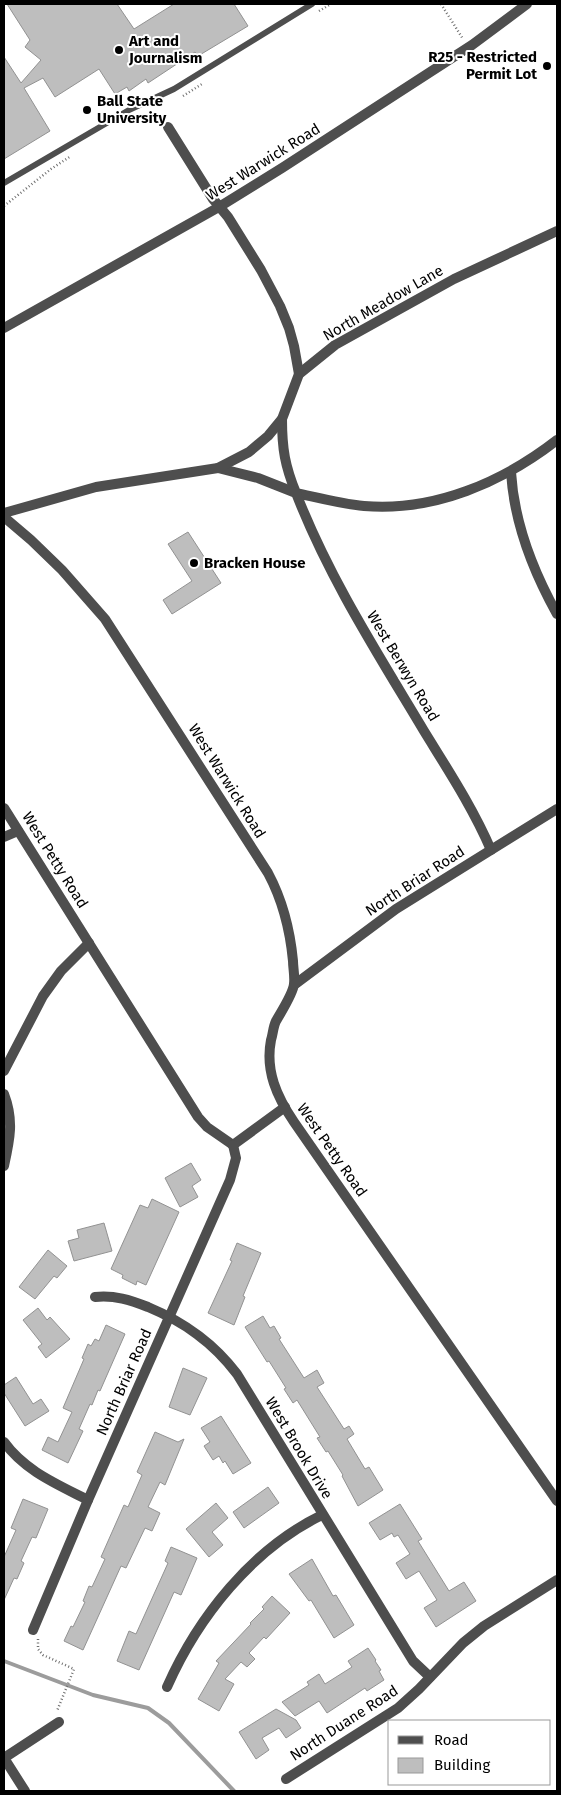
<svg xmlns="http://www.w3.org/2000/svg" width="561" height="1795" font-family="'Fira Sans',sans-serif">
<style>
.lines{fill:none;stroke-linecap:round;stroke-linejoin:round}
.stream{stroke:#9c9c9c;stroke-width:4}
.building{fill:#bebebe;stroke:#929292}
.path{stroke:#707070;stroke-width:2.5;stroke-dasharray:1 2.5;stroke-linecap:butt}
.service{stroke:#4e4e4e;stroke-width:6}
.minor{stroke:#4e4e4e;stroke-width:10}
.poi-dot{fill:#000;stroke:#fff;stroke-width:2}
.labels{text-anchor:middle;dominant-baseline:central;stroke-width:4;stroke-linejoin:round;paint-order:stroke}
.poi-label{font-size:15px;font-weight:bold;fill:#000;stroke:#fff;text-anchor:start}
.street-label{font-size:15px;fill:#000;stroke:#fff}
</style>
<rect width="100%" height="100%" fill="#fff"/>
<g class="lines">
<!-- stream -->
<path class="stream" d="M4,1661L93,1695L148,1708L169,1723L234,1791"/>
</g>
<!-- building -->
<g class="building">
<path d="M7,4H117L134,29L174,4H234L248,26L198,56L195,52L148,83L146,79L129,91L127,87L115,94L99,69L55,97L43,78L24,88L50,131L4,159V57L21,83L41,60L25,47L30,40Z"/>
<path d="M188,532L221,583L172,614L163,600L192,581L168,544Z"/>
<path d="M191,1163L201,1180L192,1186L198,1197L180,1207L165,1178Z"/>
<path d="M152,1199L179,1212L146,1285L137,1281L136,1285L122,1278L123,1275L111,1269L140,1205L148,1208Z"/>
<path d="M104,1223L112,1251L74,1261L68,1241L79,1238L77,1230Z"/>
<path d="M237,1243L261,1253L243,1296L245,1297L234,1325L208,1313L232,1261L230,1260Z"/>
<path d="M48,1250L67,1266L57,1278L54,1276L35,1299L19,1287Z"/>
<path d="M38,1308L47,1320L50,1317L70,1339L46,1358L38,1347L42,1344L23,1320Z"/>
<path d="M263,1316L270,1328L274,1326L281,1338L279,1339L304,1378L317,1370L324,1383L317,1387L344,1429L349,1426L354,1434L347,1439L365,1469L369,1467L383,1490L358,1506L342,1476L343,1475L328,1451L326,1452L317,1438L320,1437L297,1400L293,1403L284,1389L286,1388L269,1361L267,1362L245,1327Z"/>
<path d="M106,1325L125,1334L100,1391L98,1390L92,1405L90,1404L79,1429L83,1431L68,1463L42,1450L48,1437L58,1442L72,1412L63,1408L84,1359L82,1358L88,1344L91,1346L95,1339L99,1341Z"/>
<path d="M183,1368L207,1378L190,1415L169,1407Z"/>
<path d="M16,1377L33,1404L41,1399L49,1411L25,1426L4,1393V1385Z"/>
<path d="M221,1416L251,1463L233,1474L225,1461L223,1463L219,1456L213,1460L204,1446L210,1442L201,1428Z"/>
<path d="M155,1432L178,1442L184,1439L165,1485L160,1482L148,1507L160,1513L152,1531L145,1528L126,1568L121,1566L83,1650L64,1641L71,1626L73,1627L85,1602L83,1601L89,1586L92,1587L105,1559L101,1557L124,1505L128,1507L142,1475L137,1472Z"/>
<path d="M268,1487L279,1503L244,1528L233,1512Z"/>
<path d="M23,1499L48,1509L36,1538L32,1537L21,1561L24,1563L17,1579L14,1578L4,1600V1557L16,1530L11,1528Z"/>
<path d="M216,1503L228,1518L212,1532L223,1545L209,1557L186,1529Z"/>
<path d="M400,1504L422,1539L418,1541L449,1591L464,1582L476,1601L436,1627L424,1608L437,1600L419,1571L406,1579L396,1563L410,1554L398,1535L394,1537L392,1533L380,1540L369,1523Z"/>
<path d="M171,1547L197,1558L181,1595L174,1592L139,1670L117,1661L129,1631L136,1634L168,1563L165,1561Z"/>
<path d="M312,1559L333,1596L336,1595L354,1625L334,1638L311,1600L309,1601L289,1574Z"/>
<path d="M272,1596L290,1613L266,1639L264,1637L249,1653L255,1659L247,1667L241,1662L225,1679L234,1684L219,1711L198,1699L219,1663L216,1661L251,1624L250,1623L264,1609L262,1607Z"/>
<path d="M368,1648L376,1660L375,1661L381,1670L379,1671L384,1680L367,1691L365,1688L327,1713L319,1701L295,1716L282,1702L309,1685L307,1682L319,1674L325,1684L352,1667L348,1661Z"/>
<path d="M276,1709L296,1720L301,1728L286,1738L279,1728L262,1738L269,1750L256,1759L239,1732Z"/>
</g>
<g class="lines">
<!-- path -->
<g class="path">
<path d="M441,4L463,39"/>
<path d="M319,11L331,4"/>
<path d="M183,96L202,84"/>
<path d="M4,206L51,169L71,156"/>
<path d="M38,1639V1649L43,1655L74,1669L57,1711"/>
</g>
<!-- service -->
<path class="service" d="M4,183L129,110L174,89L312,4"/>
<!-- minor -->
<g class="minor">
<path d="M168,127L213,199L228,217L261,270L280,306L289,328L294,346L299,374"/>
<path d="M4,328L219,207L282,168L472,45L527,4"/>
<path d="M282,419C282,449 285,466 296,493C319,498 341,504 364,506C434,512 503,482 557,440"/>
<path d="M218,468L258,478L296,493C329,578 378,654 424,731C448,770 473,808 491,850"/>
<path d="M511,472C514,522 533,571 557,614"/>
<path d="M4,513L96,487L218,468L249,452L268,436L282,419L299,374L335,345L454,279L557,231"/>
<path d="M4,517L31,540L62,570L105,619L268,873C283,901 290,929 293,961C293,968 295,976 294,984C293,994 281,1012 276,1021C273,1027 273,1034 271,1040C265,1071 277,1097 294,1122L557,1501"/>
<path d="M4,808L198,1117L207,1127L233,1145"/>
<path d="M4,837L18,831"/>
<path d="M294,985L396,909L557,809"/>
<path d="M4,1071L43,996L61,971L89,943"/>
<path d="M4,1094C14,1120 10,1139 4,1166"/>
<path d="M233,1145L285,1107"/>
<path d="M95,1297C115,1295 130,1300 148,1307C184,1322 213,1342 237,1374L413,1661L430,1677"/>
<path d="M4,1442C25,1471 57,1484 88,1500"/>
<path d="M33,1630L88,1500L230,1180L236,1158L233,1145"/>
<path d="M167,1687C198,1617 252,1549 322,1515"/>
<path d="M286,1779L398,1708L419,1689L463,1643L484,1626L557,1580"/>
<path d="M25,1791L4,1758L59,1722"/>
</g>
</g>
<!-- markers -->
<g class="poi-dot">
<circle cx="119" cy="50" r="5"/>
<circle cx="547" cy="66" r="5"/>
<circle cx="87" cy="110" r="5"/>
<circle cx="194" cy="563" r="5"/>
</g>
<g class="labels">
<!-- poi labels -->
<g class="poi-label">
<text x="129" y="41">Art and<tspan x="129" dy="17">Journalism</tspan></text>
<text x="537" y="57" text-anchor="end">R25 - Restricted<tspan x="537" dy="17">Permit Lot</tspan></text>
<text x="97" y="101">Ball State<tspan x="97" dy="17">University</tspan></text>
<text x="204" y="563">Bracken House</text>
</g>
<!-- street labels -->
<g class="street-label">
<text transform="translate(263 162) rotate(-32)">West Warwick Road</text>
<text transform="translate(383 303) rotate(-30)">North Meadow Lane</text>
<text transform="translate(403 666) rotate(59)">West Berwyn Road</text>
<text transform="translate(227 781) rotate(58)">West Warwick Road</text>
<text transform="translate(55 860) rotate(58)">West Petty Road</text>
<text transform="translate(415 881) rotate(-33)">North Briar Road</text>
<text transform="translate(332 1150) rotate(55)">West Petty Road</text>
<text transform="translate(124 1382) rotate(-66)">North Briar Road</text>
<text transform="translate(299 1448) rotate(59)">West Brook Drive</text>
<text transform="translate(344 1723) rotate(-33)">North Duane Road</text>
</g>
</g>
<!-- border -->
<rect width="561" height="1795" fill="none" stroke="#000000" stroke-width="10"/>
<!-- legend -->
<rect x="388" y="1720" width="162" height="65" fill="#ffffff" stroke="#999999"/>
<rect x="398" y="1736" width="25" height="8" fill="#4e4e4e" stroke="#999999"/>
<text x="434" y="1745" font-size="15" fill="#000000">Road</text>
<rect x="398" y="1758" width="25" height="15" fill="#bebebe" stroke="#999999"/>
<text x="434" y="1770" font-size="15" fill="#000000">Building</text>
</svg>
